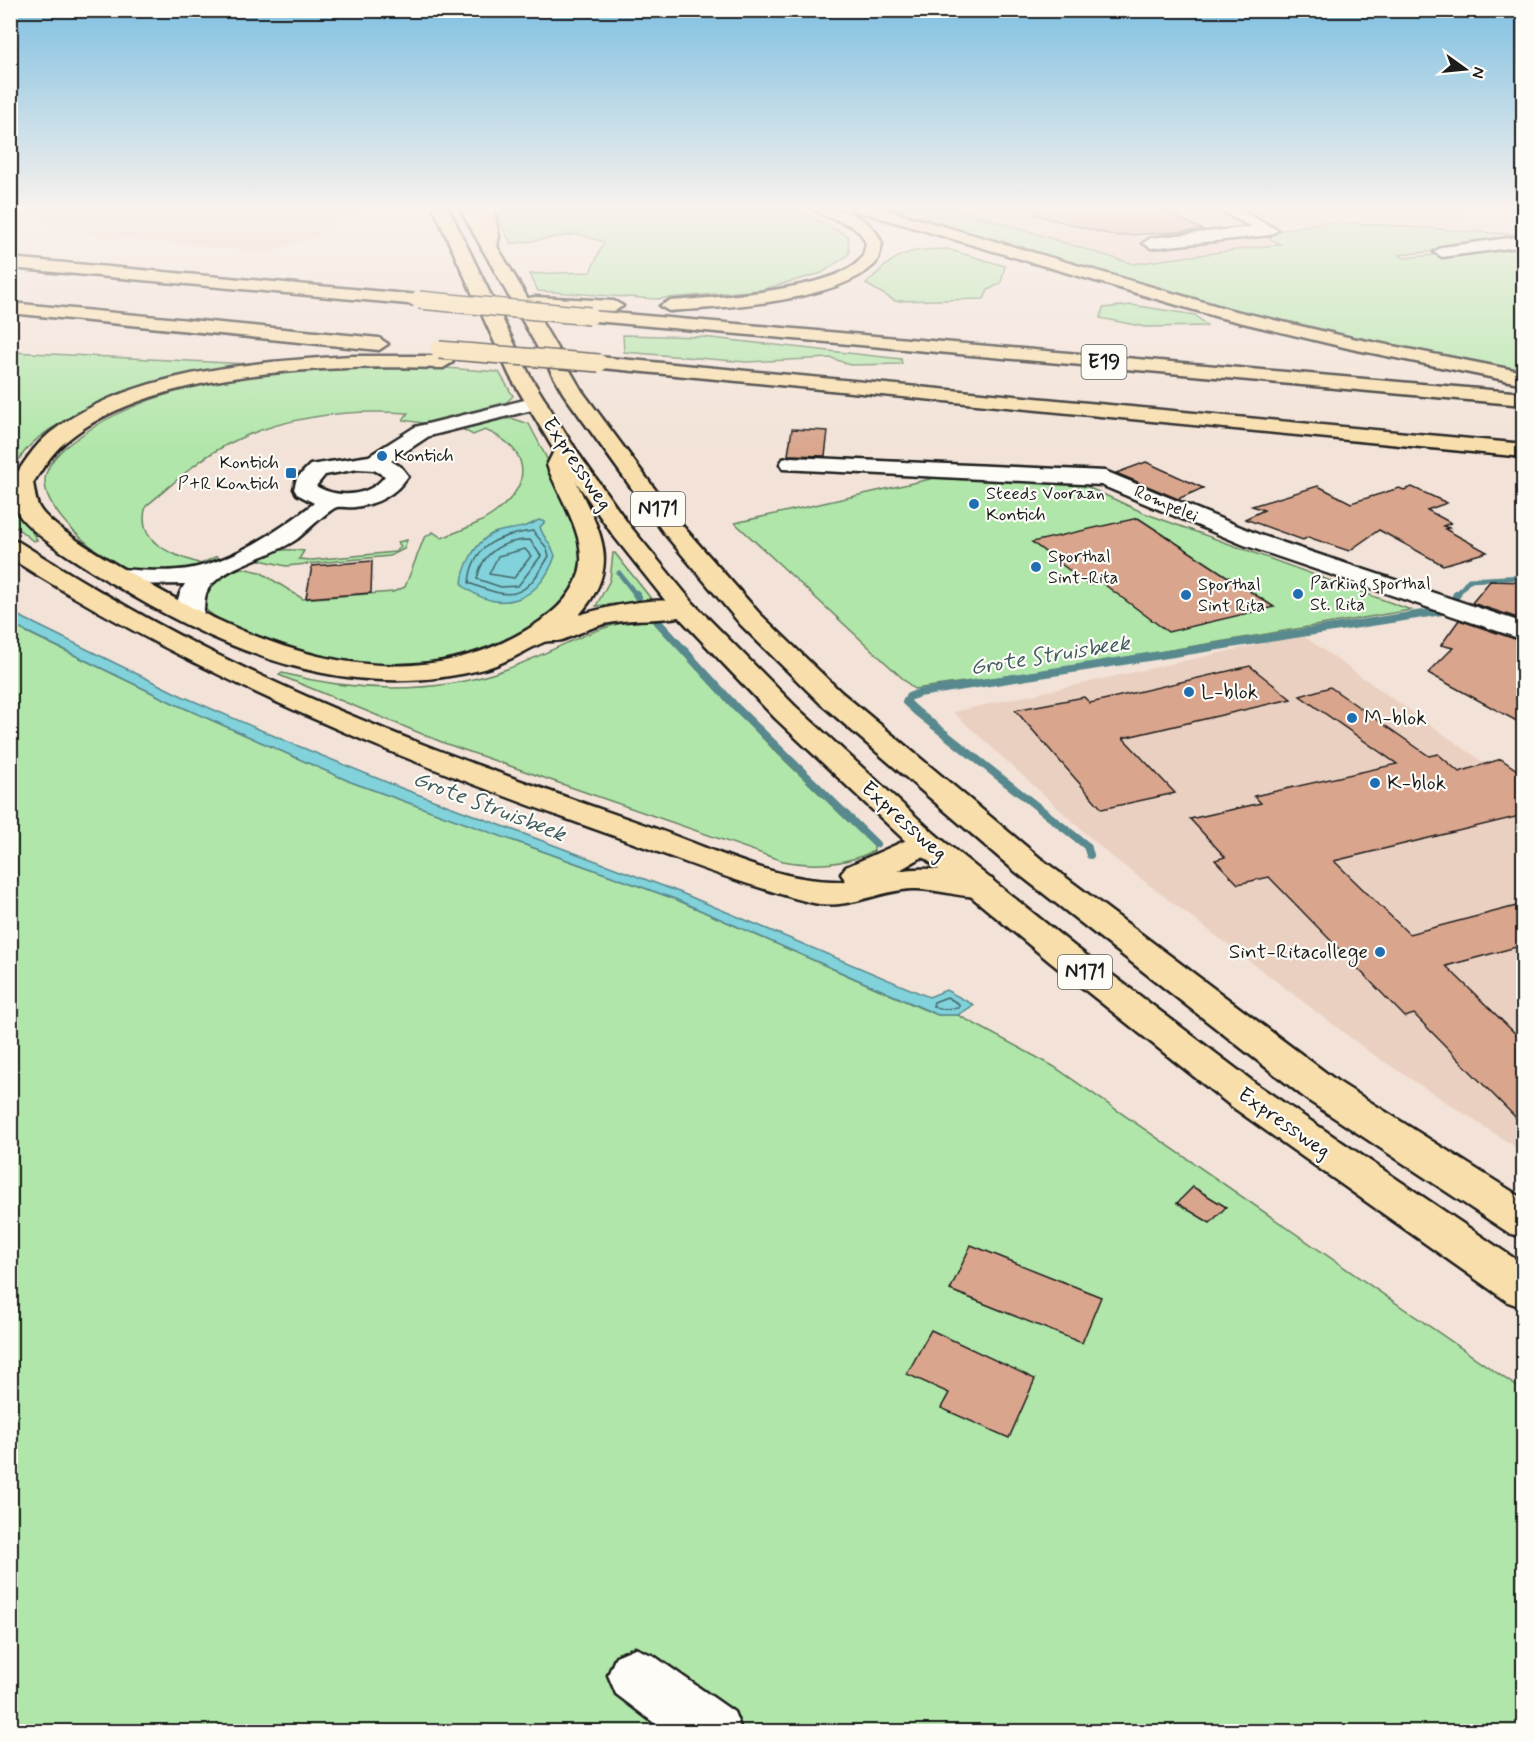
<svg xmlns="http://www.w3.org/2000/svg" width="1534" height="1742" font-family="Mynerve,sans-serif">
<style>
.built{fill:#ead0c1}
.green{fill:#b0e6a9;stroke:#668162;stroke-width:1.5}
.water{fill:#81d2da;stroke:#59898e;stroke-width:1.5}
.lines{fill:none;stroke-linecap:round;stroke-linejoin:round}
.shore{stroke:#446568;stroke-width:1.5}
.stream-far1{stroke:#59898e;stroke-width:5}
.stream{stroke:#59898e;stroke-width:8}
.building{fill:#d9a58d;stroke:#1c1c1c;stroke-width:1.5}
.minor-casing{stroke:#1c1c1c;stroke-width:5}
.trunk-casing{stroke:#1c1c1c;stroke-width:5}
.motorway-casing{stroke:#1c1c1c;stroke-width:5}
.minor{fill:#fdfcf7;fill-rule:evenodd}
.trunk{fill:#f8deab;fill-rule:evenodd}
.motorway{fill:#f8deab;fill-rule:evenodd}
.motorway-bridge-casing{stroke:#1c1c1c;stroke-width:20;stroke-linecap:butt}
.motorway-bridge{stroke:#f8deab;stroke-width:17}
.poi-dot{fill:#1f6fb2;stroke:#fdfcf7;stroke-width:2}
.labels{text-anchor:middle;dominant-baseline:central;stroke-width:4.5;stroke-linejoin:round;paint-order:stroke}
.far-poi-label{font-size:18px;fill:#1c1c1c;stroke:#fdfcf7;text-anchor:start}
.far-street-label{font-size:18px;fill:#1c1c1c;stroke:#fdfcf7}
.shield{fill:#fdfcf7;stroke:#605f5e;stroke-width:1.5}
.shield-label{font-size:20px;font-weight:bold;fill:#1c1c1c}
.street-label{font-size:21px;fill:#1c1c1c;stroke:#fdfcf7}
.poi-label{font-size:21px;fill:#1c1c1c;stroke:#fdfcf7;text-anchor:start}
.water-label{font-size:22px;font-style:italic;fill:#3f5c5e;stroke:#fdfcf7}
</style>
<rect width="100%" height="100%" fill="#f2e2d7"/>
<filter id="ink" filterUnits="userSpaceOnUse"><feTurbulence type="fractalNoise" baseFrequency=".0167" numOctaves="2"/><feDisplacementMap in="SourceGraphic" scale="12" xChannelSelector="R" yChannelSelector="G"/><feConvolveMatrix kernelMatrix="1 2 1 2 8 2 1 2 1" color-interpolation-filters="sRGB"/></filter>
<g filter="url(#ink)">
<!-- built -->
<g class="built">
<path d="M11,207H373L334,219L321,235L268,252L91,235L37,220L11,226Z"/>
<path d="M949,207H1447L1503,230L1326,219L1252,229L1281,244L1133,264Z"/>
<path d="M1302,635L1523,790V1152L1368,1051L1106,852L953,712Z"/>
</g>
<!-- green -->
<g class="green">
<path d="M501,207H793L848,236L849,254L822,273L760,290L656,299L538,291L530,274L590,272L604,242L577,234L511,244L498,217Z"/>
<path d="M875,207H949L1133,264L1280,244L1261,234L1324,222L1355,223L1520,235L1523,236L1507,243L1399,255L1404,258L1510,247L1523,253V370L1397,348L1258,317Z"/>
<path d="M947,249L1005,266L1001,283L988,290L984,299L895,301L866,284C897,253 903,250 947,249Z"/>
<path d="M1132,305L1195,315L1207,326L1145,327L1100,318L1103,308Z"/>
<path d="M623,335L702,337L901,359L902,364L850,365L832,358L747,362L624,352Z"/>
<path d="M11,352L247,364C235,372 216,374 203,378C146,394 28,411 11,478Z"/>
<path d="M353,367H432L499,372L513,396L503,406L429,424L403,420L408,413C345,409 275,417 219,449C193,463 169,488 146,506C135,543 171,554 201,564L217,556L219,560C202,572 151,576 131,570C102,561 36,508 46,474C51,457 66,446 79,437C153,382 264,373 353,367Z"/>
<path d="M491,418L514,419L529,424C543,450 583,528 583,554C583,591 556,619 525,633C433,678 336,673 244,630C230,624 211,618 202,605L203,591L222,574L242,568L260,572L303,599L393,592L405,587L424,538L433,532L442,538C460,530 481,524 497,511C535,481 528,448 485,430L473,435L460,428Z"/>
<path d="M948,475L1079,483L1144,513L1411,610L1050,670L914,689L735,523Z"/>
<path d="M10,485L14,503L37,540L33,541L11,523Z"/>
<path d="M407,540L404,549L390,556L286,566L260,560C268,548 290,549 304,551L299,559L312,560L395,552L401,547L398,542Z"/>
<path d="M613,553H615L652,600L596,606L610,580Z"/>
<path d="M632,621H653L773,749L874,846V851C844,865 816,867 783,861L444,743L279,675L282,673C353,692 434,695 504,670C548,655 585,629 632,621Z"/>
<path d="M10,624L173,703L351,782L675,899L923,1009L938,1015H958L1053,1066L1523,1391V1731H11Z"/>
</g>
<!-- water -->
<g class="water">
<path d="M539,520L545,522L540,527C543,538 552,544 555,556C540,601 500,616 462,585C462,574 467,563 472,554C494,519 511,537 539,520Z"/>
<path d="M11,612L182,696L286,741L401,788L679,892L929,997L946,990L974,1005L958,1015H938L675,899L351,782L173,703L11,624Z"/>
</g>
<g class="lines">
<!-- shore -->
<g class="shore">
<path d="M533,531L546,547L549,556C524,599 514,601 469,583C472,544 500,535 533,531Z"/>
<path d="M530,540L541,556L518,586L501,587L477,579C482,552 503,540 530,540Z"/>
<path d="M525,549L531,556L514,578L489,574L498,556Z"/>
<path d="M947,997L959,1004V1008L939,1009L933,1006L934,1002Z"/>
</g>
<!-- stream-far1 -->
<g class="stream-far1">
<path d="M619,573L637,596"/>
<path d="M1456,596L1469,580L1524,577"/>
</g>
<!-- stream -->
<g class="stream">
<path d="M636,594L638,597"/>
<path d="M1456,596L1457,594"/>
<path d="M658,622L736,707L876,844"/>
<path d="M1090,855L1087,846L917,712L906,702L909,697L919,693L1442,611"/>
</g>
</g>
<!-- building -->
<g class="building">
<path d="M1036,207H1157L1203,230L1116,236L1035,215Z"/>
<path d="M792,429L828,431L825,456L788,455Z"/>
<path d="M1146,462L1203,488L1178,499L1116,473Z"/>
<path d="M1318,486L1351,503L1399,488L1404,490L1412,487L1447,503L1427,510L1451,523L1443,526L1449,528L1445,529L1487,552L1443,565L1379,530L1349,551L1308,537L1303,540L1245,519L1264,510L1252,506Z"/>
<path d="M1138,518L1199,558L1274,607L1168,632L1101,582L1089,585L1032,542Z"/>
<path d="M372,561L371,593L306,598L312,566Z"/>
<path d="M1490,581L1524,582V620L1472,603Z"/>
<path d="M1459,620L1524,642V725L1428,673L1453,648L1441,645Z"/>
<path d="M1250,666L1291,699L1123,738L1175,793L1102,809L1015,710L1084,697L1090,703Z"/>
<path d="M1330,687L1429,756L1438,754L1459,772L1501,759L1524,775V815L1334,861L1409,934L1524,904V945L1446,966L1524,1042V1126L1414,1014L1405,1017L1269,877L1238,884L1215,860L1225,857L1190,819L1261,803L1254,796L1397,764L1300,696Z"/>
<path d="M1193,1187L1226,1207L1210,1223L1177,1203Z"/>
<path d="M971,1245L1101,1297L1082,1343L950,1290Z"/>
<path d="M931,1330L1035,1379L1009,1438L941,1408L949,1393L907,1374Z"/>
</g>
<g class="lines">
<defs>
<g id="minor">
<path d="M1213,207H1233L1278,230L1270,235L1151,248L1143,243L1151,238L1252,227Z"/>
<path d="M1524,236V246L1442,257L1434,252L1442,247Z"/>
<path d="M537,397L544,399L547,403L544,407L429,436L391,461L401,467L408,476C395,495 378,504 355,507C349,508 342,506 337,507C328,510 306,532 297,539C271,557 235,562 212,584C200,596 208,610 200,622L191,624L182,622C174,610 177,596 185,584L118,585L109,582L105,577L109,572L118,569C138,570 159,572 178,570C223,567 280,531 314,503L297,494L294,489L297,478L310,465L369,456L415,427ZM358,469L374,470L385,476C370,497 337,499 316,486L325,475Z"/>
<path d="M791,457L1105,471L1260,535L1524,623V640L1244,545L1101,485L783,469L780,464L783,459Z"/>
<path d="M635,1648L654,1656L734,1712L742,1732H666L616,1694L608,1675L616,1656Z"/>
</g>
<g id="trunk">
<path d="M433,207H448L530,376L575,449L629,525L694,604L795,706L936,835L1074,946L1259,1086L1524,1265V1308L1508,1302L1231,1106L1050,962L914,849L775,718L676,614L613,535L554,450L510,376Z"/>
<path d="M459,207H474L582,391L680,523L759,613L841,692L1040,858L1337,1081L1524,1199V1238L1509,1233L1309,1101L1016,872L821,704L741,625L664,533L563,393Z"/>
</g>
<g id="motorway">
<path d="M478,207H493L499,236L496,252L490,254L482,249L483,236Z"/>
<path d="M812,207C839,207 872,215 882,244C880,251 879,260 874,265C834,302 722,308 669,311L660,306L669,301C706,298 842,290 862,257C864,254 865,248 866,244C858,218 827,223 812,207Z"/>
<path d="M852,207H877L1231,310L1352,338L1524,372V384L1352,349L1218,317L854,210Z"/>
<path d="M10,258L419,295L428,300L419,305L10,268Z"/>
<path d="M535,297L614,301L623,306L614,311L529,306L526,302L529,298Z"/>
<path d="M10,303L379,338L388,344L379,350L10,313Z"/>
<path d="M590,311L1524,393V405L584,320L581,316L584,312Z"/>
<path d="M351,356H443L453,362L443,368C333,365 151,368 64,443C51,454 42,469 33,483C35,491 35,502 40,509C52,528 104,557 125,570C245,642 391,708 525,631C551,616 578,594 581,563C583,529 558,496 547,465L557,445H573L576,450L569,465C592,523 629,558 579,615C614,605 658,595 694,604L698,609L694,614C665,622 634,617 604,624C589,628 576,635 562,640C556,642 549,640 544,642C525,650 508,662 487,668C353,705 226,653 113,584C89,569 28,534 16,510C13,502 12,491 11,483C22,465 34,446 50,433C129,371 254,362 351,356Z"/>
<path d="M599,357L1524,444V457L592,367L589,363Z"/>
<path d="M10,540L19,542C89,586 161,628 236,664C370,729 511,778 651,827C713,849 780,884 846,881L841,874L846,867L925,832L936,835L941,842L936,849L898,871C926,865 963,872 992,879L997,887L992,895C966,901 940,888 913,889C881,890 852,908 819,904C802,901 784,895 768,890C717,875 667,855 617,837C403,761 203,681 10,558Z"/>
</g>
</defs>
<!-- minor casing -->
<use href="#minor" class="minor-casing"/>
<!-- trunk casing -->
<use href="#trunk" class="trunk-casing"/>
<!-- motorway casing -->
<use href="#motorway" class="motorway-casing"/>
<!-- minor -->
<use href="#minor" class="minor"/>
<!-- trunk -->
<use href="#trunk" class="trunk"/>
<!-- motorway -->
<use href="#motorway" class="motorway"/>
<defs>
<g id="motorway-bridge">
<path d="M419,300L590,316"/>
<path d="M439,350L599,363"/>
</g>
</defs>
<!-- motorway-bridge casing -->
<use href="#motorway-bridge" class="motorway-bridge-casing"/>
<!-- motorway-bridge -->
<use href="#motorway-bridge" class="motorway-bridge"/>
</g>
</g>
<!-- sky -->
<linearGradient id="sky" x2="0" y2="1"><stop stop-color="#7fc0e2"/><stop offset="0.46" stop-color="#f9f2ed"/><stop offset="1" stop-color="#f9f2ed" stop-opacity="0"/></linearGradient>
<rect width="1534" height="451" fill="url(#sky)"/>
<!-- markers -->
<g class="poi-dot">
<circle cx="382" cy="456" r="6"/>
<rect x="285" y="467" width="12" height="12" rx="3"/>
<circle cx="974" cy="504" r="6"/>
<circle cx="1036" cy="567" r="6"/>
<circle cx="1298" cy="594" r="6"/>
<circle cx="1186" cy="595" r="6"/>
<circle cx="1189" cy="692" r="6"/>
<circle cx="1352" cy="718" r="6"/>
<circle cx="1375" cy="783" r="6"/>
<circle cx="1380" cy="952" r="6"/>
</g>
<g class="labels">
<!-- far-poi labels -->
<g class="far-poi-label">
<text x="394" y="456">Kontich</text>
<text x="279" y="463" text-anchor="end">Kontich<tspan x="279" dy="21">P+R Kontich</tspan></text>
<text x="986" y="494">Steeds Vooraan<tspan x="986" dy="21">Kontich</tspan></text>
<text x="1048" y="557">Sporthal<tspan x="1048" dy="21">Sint-Rita</tspan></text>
<text x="1310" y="584">Parking sporthal<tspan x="1310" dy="21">St. Rita</tspan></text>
<text x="1198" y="585">Sporthal<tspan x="1198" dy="21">Sint Rita</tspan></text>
</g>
<!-- far-street labels -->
<g class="far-street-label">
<text transform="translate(1166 504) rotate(23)">Rompelei</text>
</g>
<!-- shield labels -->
<g class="shield">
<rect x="1081.5" y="345" width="45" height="34" rx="4.5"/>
<rect x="631" y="492" width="54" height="34" rx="4.5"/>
<rect x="1058" y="955" width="54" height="34" rx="4.5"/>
</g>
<g class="shield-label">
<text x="1104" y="362">E19</text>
<text x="658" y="509">N171</text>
<text x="1085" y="972">N171</text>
</g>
<!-- street labels -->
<g class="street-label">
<text transform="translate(577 464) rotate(56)">Expressweg</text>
<text transform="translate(904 821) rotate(42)">Expressweg</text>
<text transform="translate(1284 1123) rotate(35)">Expressweg</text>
</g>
<!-- poi labels -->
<g class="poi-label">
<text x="1201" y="692">L-blok</text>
<text x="1364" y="718">M-blok</text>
<text x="1387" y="783">K-blok</text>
<text x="1368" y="952" text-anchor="end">Sint-Ritacollege</text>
</g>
<!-- water labels -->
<g class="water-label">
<text transform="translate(1050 656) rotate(-9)">Grote Struisbeek</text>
<text transform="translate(489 807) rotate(21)">Grote Struisbeek</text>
</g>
</g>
<!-- margin -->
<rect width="1534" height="1742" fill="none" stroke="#fdfcf7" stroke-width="36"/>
<rect x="18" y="18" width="1498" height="1706" fill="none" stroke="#1c1c1c" stroke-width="2" filter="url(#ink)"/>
<!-- north arrow -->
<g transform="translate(1465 69) rotate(105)" stroke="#fdfcf7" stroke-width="4.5" paint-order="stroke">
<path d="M0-4.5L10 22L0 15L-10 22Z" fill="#1c1c1c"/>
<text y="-9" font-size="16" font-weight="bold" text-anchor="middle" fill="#1c1c1c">N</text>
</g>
</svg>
